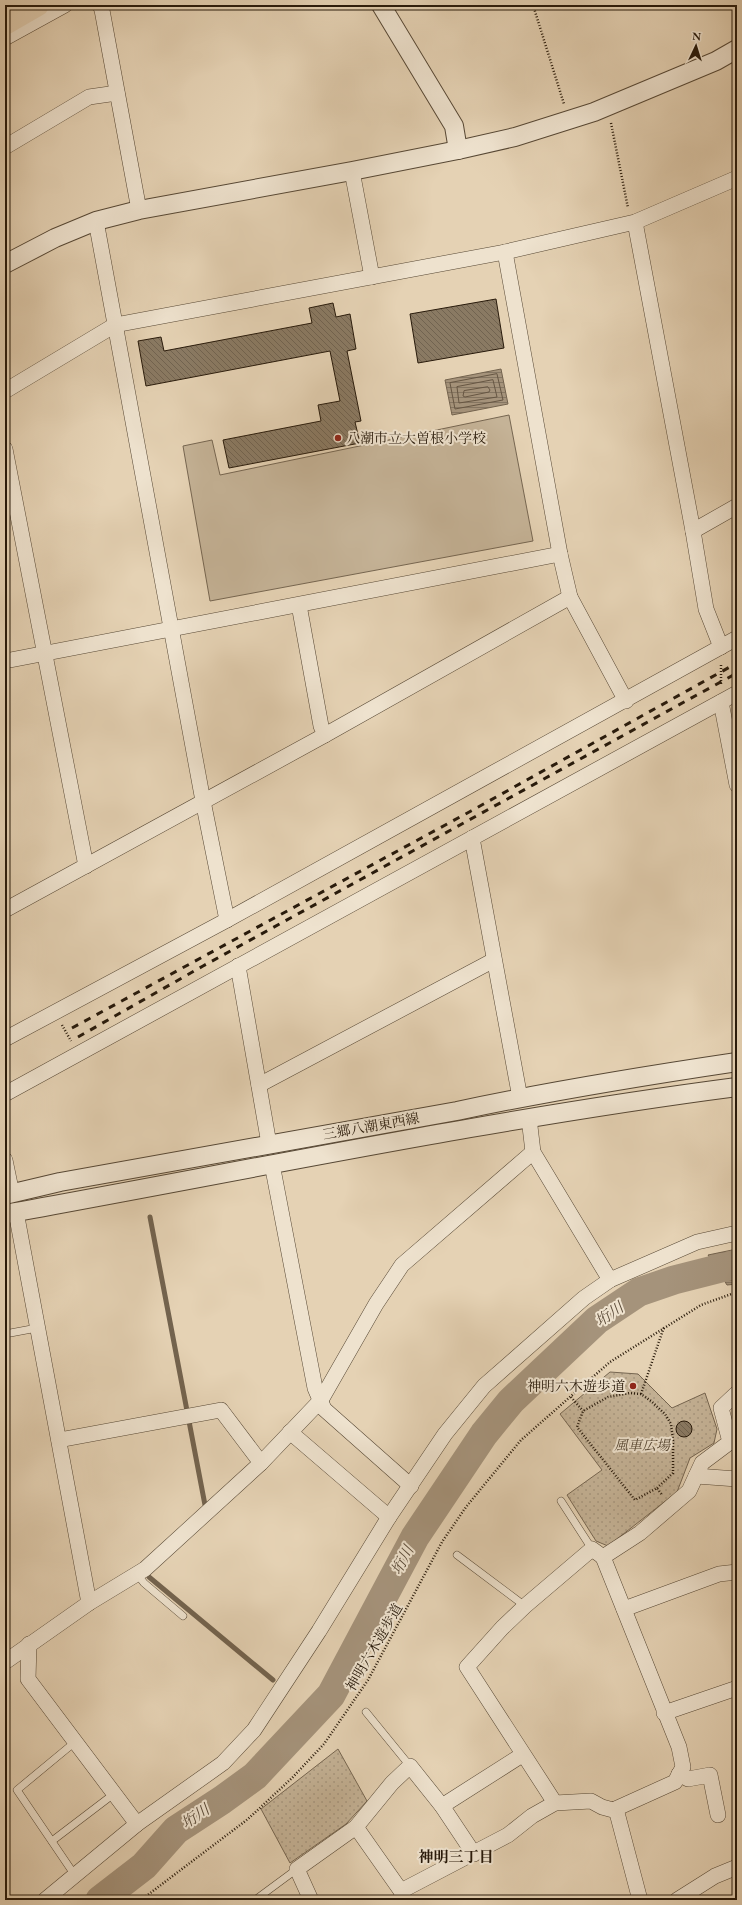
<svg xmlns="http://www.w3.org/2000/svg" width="742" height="1905" font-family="'EB Garamond','Noto Serif JP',serif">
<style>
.grass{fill:#c5b397;stroke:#766651}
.park{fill:url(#park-dots);stroke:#766651}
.water{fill:url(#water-rules);stroke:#73634e}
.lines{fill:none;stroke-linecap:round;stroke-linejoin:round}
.shore{stroke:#665643;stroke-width:1}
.stream{stroke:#73634e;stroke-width:5}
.river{stroke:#a5937b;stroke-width:29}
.building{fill:url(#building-back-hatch);stroke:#281a0b}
.service-casing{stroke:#574835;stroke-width:8}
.minor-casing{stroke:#574835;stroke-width:16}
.tertiary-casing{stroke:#574835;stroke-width:20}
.secondary-casing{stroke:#281a0b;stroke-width:22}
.motorway-casing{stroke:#281a0b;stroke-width:24}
.path{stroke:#281a0b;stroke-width:2.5;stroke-dasharray:1 2;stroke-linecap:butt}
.service{stroke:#eee2ce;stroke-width:7}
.minor{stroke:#eee2ce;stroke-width:15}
.tertiary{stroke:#eee2ce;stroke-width:18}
.secondary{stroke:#eee2ce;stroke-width:21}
.motorway{stroke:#e5d2b4;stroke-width:22}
.rail{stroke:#281a0b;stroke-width:3;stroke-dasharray:7 7;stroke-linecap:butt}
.poi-dot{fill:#8f2418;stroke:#eee2ce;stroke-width:1.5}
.labels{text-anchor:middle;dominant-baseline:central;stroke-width:4;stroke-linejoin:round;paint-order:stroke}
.poi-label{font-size:14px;fill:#281a0b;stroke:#eee2ce;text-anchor:start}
.street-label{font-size:14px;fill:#281a0b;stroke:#eee2ce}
.park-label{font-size:14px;font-style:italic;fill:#574835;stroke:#eee2ce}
.water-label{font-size:15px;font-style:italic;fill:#5a4a38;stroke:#eee2ce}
.neighbourhood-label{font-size:15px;font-weight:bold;fill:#281a0b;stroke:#eee2ce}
</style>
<defs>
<pattern id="park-dots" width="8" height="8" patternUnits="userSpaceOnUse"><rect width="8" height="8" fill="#c5b397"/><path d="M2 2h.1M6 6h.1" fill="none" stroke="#a99981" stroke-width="1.8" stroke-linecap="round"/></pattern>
<pattern id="water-rules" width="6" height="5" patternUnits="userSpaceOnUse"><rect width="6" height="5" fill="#a5937b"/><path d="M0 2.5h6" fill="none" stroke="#867763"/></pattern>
<pattern id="building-back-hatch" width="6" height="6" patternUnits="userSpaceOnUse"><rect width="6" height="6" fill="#8a7a63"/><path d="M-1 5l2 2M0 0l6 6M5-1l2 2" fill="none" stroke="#716350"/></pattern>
</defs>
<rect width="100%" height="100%" fill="#e5d2b4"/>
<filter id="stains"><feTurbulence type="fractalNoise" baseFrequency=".005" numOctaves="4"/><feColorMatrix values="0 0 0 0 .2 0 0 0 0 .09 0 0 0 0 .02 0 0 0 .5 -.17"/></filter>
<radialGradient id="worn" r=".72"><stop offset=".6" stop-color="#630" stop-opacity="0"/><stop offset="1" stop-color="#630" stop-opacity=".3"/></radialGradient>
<!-- grass -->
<path class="grass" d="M509,415L533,541L210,601L183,446L212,440L220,475Z"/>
<!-- park -->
<g class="park">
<path d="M610,1372L638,1374L672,1408L705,1393L717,1429L714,1443L690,1458L677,1492L608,1546L596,1541L567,1495L602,1470L560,1414Z"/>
<path d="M338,1749L367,1801L346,1824L290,1863L261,1809Z"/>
</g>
<!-- water -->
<g class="water">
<path d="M501,369L508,404L452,415L445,380Z"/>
<path d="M737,1249V1284L727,1285L708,1255Z"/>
</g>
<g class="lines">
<!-- shore -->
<g class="shore">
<path d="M497,374L503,400L455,409L450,383Z"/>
<path d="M493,380L497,397L459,403L457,387Z"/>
<path d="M488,387L490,390L489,392L465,397L463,396L464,391Z"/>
<path d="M737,1253L717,1257L716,1259L728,1280H737"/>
</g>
<!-- stream -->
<g class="stream">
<path d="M150,1217L205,1505"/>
<path d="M149,1577L273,1680"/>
</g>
<!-- river -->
<path class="river" d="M100,1900L144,1866L176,1830L222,1800L255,1776L331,1695L415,1537L484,1434L511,1401L597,1320L639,1292L674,1280L737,1264"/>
</g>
<!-- building -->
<g class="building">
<path d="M496,299L504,348L418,363L410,314Z"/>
<path d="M333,303L336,317L350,314L356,349L347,351L361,421L355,422L360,443L229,468L223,440L321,421L318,405L340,401L330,351L146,386L138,341L161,337L164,351L312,323L309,308Z"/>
<circle cx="684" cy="1429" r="8"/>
</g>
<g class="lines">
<defs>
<g id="service">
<path d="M5,1334L37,1328"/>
<path d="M561,1501L592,1549"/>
<path d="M457,1555L525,1606"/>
<path d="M137,1574L144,1583L183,1616"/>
<path d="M366,1712L410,1766"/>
<path d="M52,1841L115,1793"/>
<path d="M74,1874L17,1790L75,1742"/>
<path d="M255,1900L297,1869"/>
</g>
<g id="minor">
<path d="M100,5L102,10L139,210"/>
<path d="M5,38L65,5"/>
<path d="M5,147L89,97L117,93"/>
<path d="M352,171L372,277"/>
<path d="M96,221L203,801L227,920"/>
<path d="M635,222L693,531L706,609L721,647"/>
<path d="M505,252L560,554L570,597L626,701"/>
<path d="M5,391L115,325L505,252L635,222L737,178"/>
<path d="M5,449L86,866"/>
<path d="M693,531L737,506"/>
<path d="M299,605L321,726L325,735"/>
<path d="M5,661L560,554"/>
<path d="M721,702L737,785"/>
<path d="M472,838L520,1098"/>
<path d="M5,910L325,735L570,597"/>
<path d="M238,966L269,1144"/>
<path d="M5,1039L227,920L737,638"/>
<path d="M259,1085L494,960"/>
<path d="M5,1094L737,693"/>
<path d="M529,1118L533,1152L610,1280"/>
<path d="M5,1160L12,1194"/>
<path d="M272,1164L315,1388L324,1409L411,1486"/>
<path d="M16,1212L89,1603"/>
<path d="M290,1432L389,1517"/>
<path d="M59,1440L221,1410L261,1463"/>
<path d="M696,1476L737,1479"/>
<path d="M624,1609L719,1574L737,1572"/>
<path d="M29,1644L28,1679L137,1824"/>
<path d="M5,1662L89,1603L145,1569L261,1463L321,1400L376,1304L402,1265L533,1152"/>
<path d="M664,1713L737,1688"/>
<path d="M679,1774L688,1779L710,1775L718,1815"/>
<path d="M555,1803L467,1667L502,1628L525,1606L592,1549L603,1557"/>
<path d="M442,1806L522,1755"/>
<path d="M616,1809L640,1900"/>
<path d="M356,1827L401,1891L404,1899"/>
<path d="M401,1891L508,1835L532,1816L555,1803L591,1801L602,1807L613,1810L675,1782L683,1767L679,1747L603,1557L640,1533L689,1491L702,1463L730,1442L721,1408L737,1393"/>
<path d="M45,1900L137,1824L223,1763L254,1730L319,1631L389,1517L445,1434L484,1386L584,1298L610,1280L697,1242L737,1233"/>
<path d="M311,1900L297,1869L356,1827L392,1783L410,1766L442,1806L474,1854"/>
<path d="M677,1900L715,1876L737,1867"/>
</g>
<g id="tertiary">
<path d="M381,5L454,126L458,150"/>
<path d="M5,264L55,238L96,221L139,210L352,171L458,150L515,137L594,112L716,61L737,49"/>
<path d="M5,1195L60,1182L457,1111C550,1091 643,1076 737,1062"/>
<path d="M5,1214C249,1170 491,1119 737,1087"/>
</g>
<path id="secondary" d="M5,8L10,5"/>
<path id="motorway" d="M5,24L38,5"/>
</defs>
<!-- service casing -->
<use href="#service" class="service-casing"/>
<!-- minor casing -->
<use href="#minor" class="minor-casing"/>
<!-- tertiary casing -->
<use href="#tertiary" class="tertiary-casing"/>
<!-- secondary casing -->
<use href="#secondary" class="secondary-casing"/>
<!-- motorway casing -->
<use href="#motorway" class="motorway-casing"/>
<!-- path -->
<g class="path">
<path d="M533,5L564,104"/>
<path d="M611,123L628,208"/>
<path d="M721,684V663"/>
<path d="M62,1025L71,1041"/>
<path d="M641,1394L664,1327"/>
<path d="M571,1397L583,1411"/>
<path d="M657,1488L673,1473V1440L671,1424L665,1414L651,1401L641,1394L630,1393L608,1397L583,1411L577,1427L635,1500L657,1488L662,1495"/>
<path d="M141,1900L248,1819L292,1778L324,1744L368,1680L442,1542L466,1507L521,1440L610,1362L701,1305L737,1292"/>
</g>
<!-- service -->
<use href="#service" class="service"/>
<!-- minor -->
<use href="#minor" class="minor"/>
<!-- tertiary -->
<use href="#tertiary" class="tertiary"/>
<!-- secondary -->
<use href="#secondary" class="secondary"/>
<!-- motorway -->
<use href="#motorway" class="motorway"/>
<!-- rail -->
<g class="rail">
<path d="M72,1028L471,811L737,663"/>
<path d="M78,1037L203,966L737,673"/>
</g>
</g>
<!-- markers -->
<g class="poi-dot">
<circle cx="338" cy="438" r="4"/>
<circle cx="633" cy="1386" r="4"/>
</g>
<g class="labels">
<!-- poi labels -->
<g class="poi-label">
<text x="346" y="438">八潮市立大曽根小学校</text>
<text x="625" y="1386" text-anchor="end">神明六木遊歩道</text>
</g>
<!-- street labels -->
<g class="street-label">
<text transform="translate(371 1126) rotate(-10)">三郷八潮東西線</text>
<text transform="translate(374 1647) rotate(-60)">神明六木遊歩道</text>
</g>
<!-- park labels -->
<g class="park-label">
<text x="642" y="1445">風車広場</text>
</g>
<!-- water labels -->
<g class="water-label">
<text transform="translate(609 1314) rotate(-35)">垳川</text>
<text transform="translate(402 1560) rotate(-62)">垳川</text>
<text transform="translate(195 1816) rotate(-34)">垳川</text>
</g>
<!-- neighbourhood labels -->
<g class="neighbourhood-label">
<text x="456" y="1856">神明三丁目</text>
</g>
</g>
<!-- margin -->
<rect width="742" height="1905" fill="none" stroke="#e5d2b4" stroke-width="20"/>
<rect x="6" y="6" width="730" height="1893" fill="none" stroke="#281a0b" stroke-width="2"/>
<rect x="10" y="10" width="722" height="1885" fill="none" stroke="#281a0b"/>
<!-- north arrow -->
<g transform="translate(696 46) rotate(4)" stroke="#eee2ce" stroke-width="3" paint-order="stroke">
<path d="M0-3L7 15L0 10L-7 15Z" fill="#281a0b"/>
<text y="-6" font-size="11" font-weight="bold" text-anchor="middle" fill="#281a0b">N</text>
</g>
<rect width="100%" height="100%" filter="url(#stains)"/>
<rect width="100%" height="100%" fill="url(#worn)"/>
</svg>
